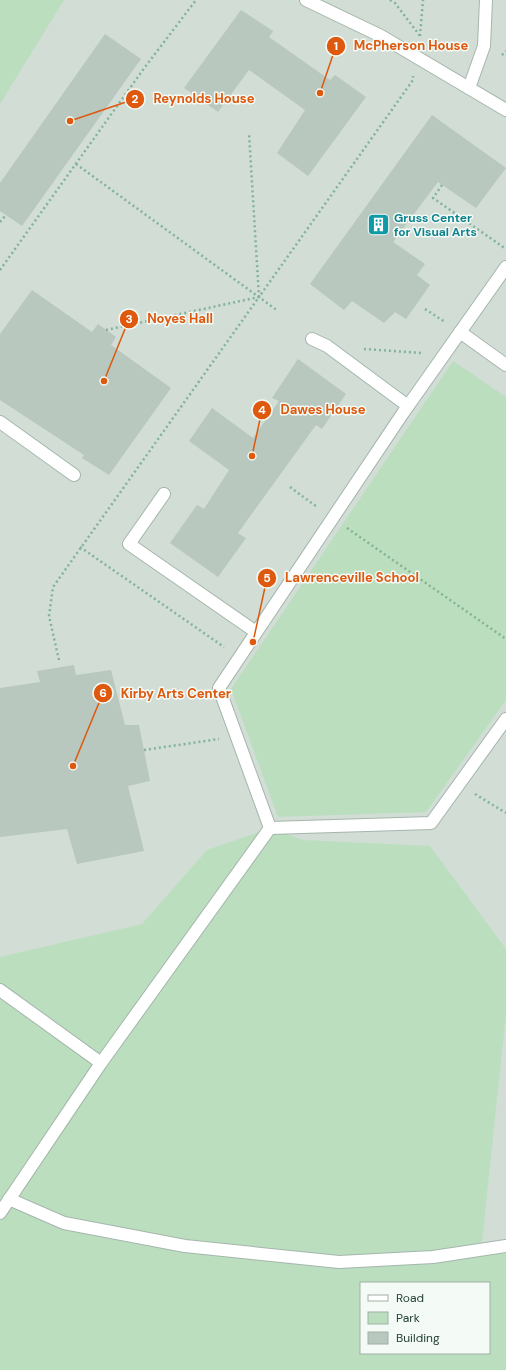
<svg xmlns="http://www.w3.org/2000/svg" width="506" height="1370" font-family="'DM Sans',sans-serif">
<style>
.built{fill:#d1ddd5;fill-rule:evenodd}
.green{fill:#bbdfbe;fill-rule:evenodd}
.building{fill:#b8c8bf}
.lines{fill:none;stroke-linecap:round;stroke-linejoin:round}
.minor-casing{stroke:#a5b6ad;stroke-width:14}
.path{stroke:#82b39a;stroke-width:2.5;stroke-dasharray:2 3;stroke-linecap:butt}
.minor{stroke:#fff;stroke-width:12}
.labels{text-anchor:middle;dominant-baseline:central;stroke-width:3;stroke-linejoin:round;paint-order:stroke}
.culture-label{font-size:12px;font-weight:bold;fill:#0d838f;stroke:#f4faf5;text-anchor:start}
.leader{fill:none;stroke:#de580e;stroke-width:1.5}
.callout-dot{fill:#de580e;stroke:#f4faf5;stroke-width:1.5}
.mark-label{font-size:12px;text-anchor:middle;font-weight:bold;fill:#fff}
.callout-label{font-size:13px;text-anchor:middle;font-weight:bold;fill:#de580e;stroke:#f4faf5;stroke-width:3;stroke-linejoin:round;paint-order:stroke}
</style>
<rect width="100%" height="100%" fill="#e3ede7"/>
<!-- built -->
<path class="built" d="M0,0H506V1370H0ZM361,1283H489V1353H361Z"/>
<!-- green -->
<g class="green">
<path d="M0,0H64L0,104Z"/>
<path d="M453,361L506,397V700L426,812L278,817L231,689Z"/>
<path d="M270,828L303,840L430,846L506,949V1014L481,1251L506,1250V1370H0V957L142,924L207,850ZM361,1283H489V1353H361Z"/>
</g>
<!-- building -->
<g class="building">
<path d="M241,10L273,31L269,37L330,80L335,75L366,97L308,176L277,153L305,110L249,70L218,112L184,88Z"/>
<path d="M105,34L141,59L22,226L0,211V183Z"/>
<path d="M432,115L506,168L476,208L438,182L393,242L425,264L417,275L430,285L406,319L395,312L384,323L352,301L344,310L310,284Z"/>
<path d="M32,290L92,332L98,324L116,337L111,345L171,388L109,475L82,458L84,455L0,400V334Z"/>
<path d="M298,359L346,394L322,429L316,425L238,533L246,538L218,577L170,543L197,505L204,509L229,470L189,441L212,408L253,438L279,401L272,398Z"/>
<path d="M74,665L76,675L111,670L125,725H139L150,781L128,786L144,851L77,864L67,829L0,837V688L40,682L37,671Z"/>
</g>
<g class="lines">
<defs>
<g id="minor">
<path d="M306,0L381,36L506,110"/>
<path d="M469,88L484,46L486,0"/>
<path d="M506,267L403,413L219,688L270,828L431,823L506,719"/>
<path d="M460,332L506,365"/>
<path d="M312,339L327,346L408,406"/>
<path d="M0,422L74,475"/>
<path d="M164,494L129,544L256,632"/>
<path d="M0,990L101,1063"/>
<path d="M9,1199L64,1223L185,1246L339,1262L433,1257L506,1246"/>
<path d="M0,1213L101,1063L270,828"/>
</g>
</defs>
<!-- minor casing -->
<use href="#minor" class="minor-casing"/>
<!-- path -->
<g class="path">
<path d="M390,0L395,3L420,36"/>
<path d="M420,36L423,0"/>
<path d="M502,55L506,51"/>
<path d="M76,164L278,311"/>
<path d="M442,185L433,198L506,249"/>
<path d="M0,222L6,215"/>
<path d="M0,270L145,67L196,0"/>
<path d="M425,309L445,322"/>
<path d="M106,330L259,297L413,80V76"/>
<path d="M364,349L422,353"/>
<path d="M290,487L317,507"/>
<path d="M347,528L506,639"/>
<path d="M80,547L224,647"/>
<path d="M59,660L49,616L53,587L259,297L249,133"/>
<path d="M144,750L219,739"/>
<path d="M475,794L506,813"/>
</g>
<!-- minor -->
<use href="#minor" class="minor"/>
</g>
<!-- icons -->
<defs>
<symbol id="building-square" viewBox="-11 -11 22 22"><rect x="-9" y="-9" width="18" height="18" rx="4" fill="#0f9aa8" stroke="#f4faf5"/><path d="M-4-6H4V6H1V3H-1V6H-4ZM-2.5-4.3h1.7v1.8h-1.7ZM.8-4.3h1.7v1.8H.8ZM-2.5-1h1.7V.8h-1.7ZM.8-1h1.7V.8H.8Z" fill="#fff"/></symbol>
</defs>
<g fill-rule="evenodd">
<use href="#building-square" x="366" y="212" width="25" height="25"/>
</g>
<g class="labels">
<!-- culture labels -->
<g class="culture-label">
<text x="394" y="218">Gruss Center<tspan x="394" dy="14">for Visual Arts</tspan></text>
</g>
</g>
<!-- callouts -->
<path class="leader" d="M320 93L336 46M70 121L135 99M104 381L129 319M252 456L262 410M253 642L267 578M73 766L103 693"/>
<g class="callout-dot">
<circle cx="320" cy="93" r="4"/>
<circle cx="70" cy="121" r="4"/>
<circle cx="104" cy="381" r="4"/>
<circle cx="252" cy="456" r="4"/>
<circle cx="253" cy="642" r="4"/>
<circle cx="73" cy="766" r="4"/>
<circle cx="336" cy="46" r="10"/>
<circle cx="135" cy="99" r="10"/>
<circle cx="129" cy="319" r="10"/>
<circle cx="262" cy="410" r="10"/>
<circle cx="267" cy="578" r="10"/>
<circle cx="103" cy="693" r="10"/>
</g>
<g class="mark-label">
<text x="336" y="50">1</text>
<text x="135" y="103">2</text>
<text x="129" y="323">3</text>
<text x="262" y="414">4</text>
<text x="267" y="582">5</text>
<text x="103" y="697">6</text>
</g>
<g class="callout-label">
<text x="411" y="50">McPherson House</text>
<text x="204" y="103">Reynolds House</text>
<text x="180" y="323">Noyes Hall</text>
<text x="323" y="414">Dawes House</text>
<text x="352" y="582">Lawrenceville School</text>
<text x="176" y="698">Kirby Arts Center</text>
</g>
<!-- legend -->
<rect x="360" y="1282" width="130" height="72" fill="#f4faf5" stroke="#a0b0a7"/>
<rect x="368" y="1295" width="20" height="6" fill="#ffffff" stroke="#a0b0a7"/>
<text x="396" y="1302" font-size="12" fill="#214032">Road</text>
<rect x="368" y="1312" width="20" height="12" fill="#bbdfbe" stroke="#a0b0a7"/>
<text x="396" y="1322" font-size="12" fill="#214032">Park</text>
<rect x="368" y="1332" width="20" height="12" fill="#b8c8bf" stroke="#a0b0a7"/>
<text x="396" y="1342" font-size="12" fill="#214032">Building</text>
</svg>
